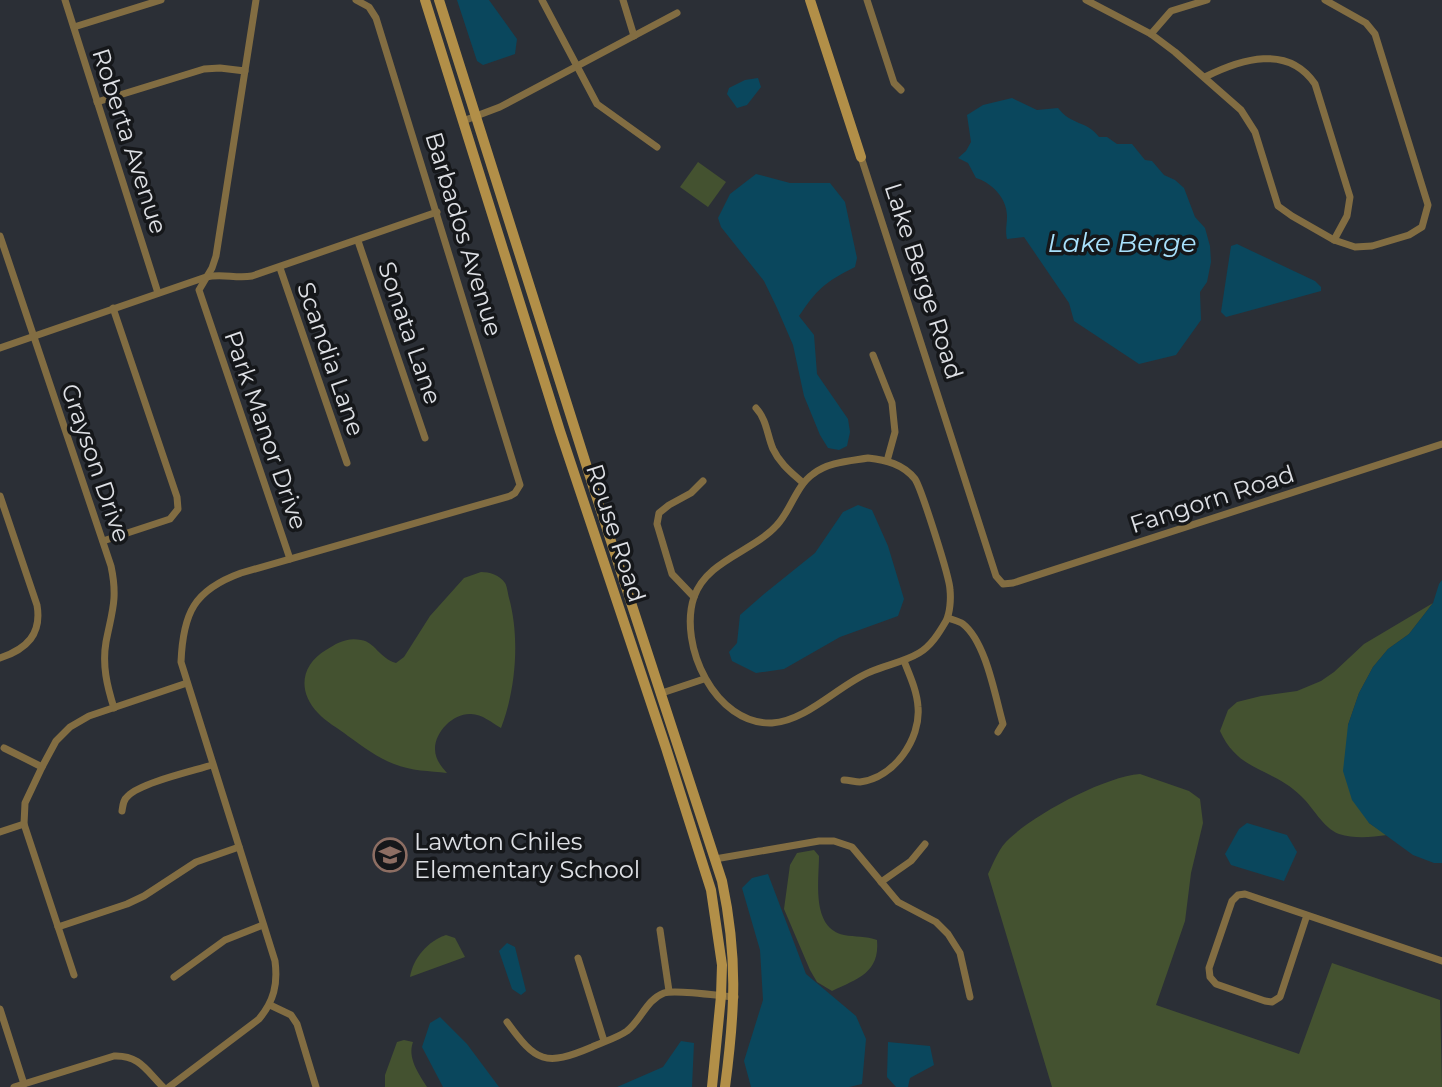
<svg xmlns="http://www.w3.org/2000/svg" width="1442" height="1087" font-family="Montserrat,sans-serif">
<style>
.green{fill:#445230}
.water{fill:#0a475d}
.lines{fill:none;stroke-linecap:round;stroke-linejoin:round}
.street{stroke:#826d42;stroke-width:7}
.secondary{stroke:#b28f48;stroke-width:10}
.labels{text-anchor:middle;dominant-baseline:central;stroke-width:7;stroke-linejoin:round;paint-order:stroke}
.street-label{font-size:24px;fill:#dee0e5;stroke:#15171a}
.poi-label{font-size:24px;fill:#dee0e5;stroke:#15171a;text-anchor:start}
.water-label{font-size:26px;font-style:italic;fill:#a8e1fc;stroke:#15171a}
</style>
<rect width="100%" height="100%" fill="#2b2f36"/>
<!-- green -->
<g class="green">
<path d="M698,162L726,182L708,207L680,187Z"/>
<path d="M481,572C489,572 500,575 505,583C507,586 508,594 509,598C520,638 516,689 501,728C492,723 482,714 471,714C454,713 435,731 435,749C435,759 441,766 447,773C430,771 411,771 394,764C378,758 362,746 348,736C338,728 326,722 318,713C297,691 301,665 326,650C337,643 347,637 361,640C375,642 379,658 396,663L404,657L430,616L464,578Z"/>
<path d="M1433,603L1409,634L1388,649L1373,667L1359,693L1348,725L1369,823L1387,835C1372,837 1355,839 1339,834C1323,828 1313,807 1301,796C1272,767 1239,773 1220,731L1228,710L1237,702L1261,696L1297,691L1321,681L1334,672L1364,644Z"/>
<path d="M1140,774L1189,791L1200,799L1203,823L1191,873L1185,921L1156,1005L1299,1054L1332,963L1440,1000L1442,1087H1052L988,874C994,862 999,847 1010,838C1037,813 1104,777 1140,774Z"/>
<path d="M814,850L819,856C819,881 811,928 844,935C855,937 866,936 877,940C880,973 857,979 832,991L817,982L810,970L784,909L790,865L797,853Z"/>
<path d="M446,935L455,938L465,957L410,977C413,958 428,941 446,935Z"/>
<path d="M404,1040L413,1042C407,1058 419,1074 427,1087H385V1075L397,1042Z"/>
</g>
<!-- water -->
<g class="water">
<path d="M457,0H489L517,39L515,54L483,65L477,61Z"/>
<path d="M758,78L761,87L747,105L737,108L727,94L729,88L745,80Z"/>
<path d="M1012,98L1037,110L1058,108C1072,126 1086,120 1099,137H1107L1117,144H1132L1145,160L1152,161L1164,175L1175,180L1184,188L1195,217L1205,228L1210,246L1211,262L1207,282L1200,292L1201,320L1176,355L1139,364L1074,321L1069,303L1024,237L1007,239C1005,230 1007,225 1007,216C1007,198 992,183 976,178L968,163L958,158L966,151L971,142L967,115L983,105Z"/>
<path d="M756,174L790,183H830L845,202L857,258L855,267C825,282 817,289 799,316L814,335L817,374L848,419L850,432L847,446L839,450L828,448L820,435L804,396L793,345L777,308L764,281L721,227L718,218L730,194Z"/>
<path d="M1237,244L1315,281L1321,287V291L1226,317L1221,312L1231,246Z"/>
<path d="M858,505L872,510L888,546L904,599L898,616L840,637L784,669L756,673L732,661L729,652L737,643L740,615L764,594L815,553L843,512Z"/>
<path d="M1442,580V863H1434L1413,855L1369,823L1352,800L1343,771L1348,725L1359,693L1373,667L1388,649L1409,634L1433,603L1439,584Z"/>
<path d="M1247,823L1287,835L1297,852L1284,881L1231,865L1225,854L1239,829Z"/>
<path d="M768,874L806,974L856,1016L866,1039L862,1084L849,1087H751L744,1061L763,1000L760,950L742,888L752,878Z"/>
<path d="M507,943L515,947L526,991L521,995L512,989L499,951Z"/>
<path d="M440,1017L467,1044L499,1087H443L422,1047L430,1023Z"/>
<path d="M681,1041L694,1043L692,1087H617L663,1067Z"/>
<path d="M888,1042L930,1046L934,1065L910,1078L908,1087H896L887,1077Z"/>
</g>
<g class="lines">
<!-- street -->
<g class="street">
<path d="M65,0L158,293"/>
<path d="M256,0L216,256L212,268L199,290L290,559"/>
<path d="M542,0L597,104L657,147"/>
<path d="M623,0L634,36"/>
<path d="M867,0L894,83L901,90"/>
<path d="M1086,0L1151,34L1175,52L1241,110L1255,132L1278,206L1292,216L1334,240L1355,247L1372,246L1409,235L1422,227L1428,205L1375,34L1366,23L1325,0"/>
<path d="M74,27L161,0"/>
<path d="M1151,34L1171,11L1207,0"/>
<path d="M1205,77C1241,59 1288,44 1315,84L1350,197L1347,216L1334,240"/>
<path d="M97,102L204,69L220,68L245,71"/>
<path d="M463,121L500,107L677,13"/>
<path d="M861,157L996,576L1003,584L1013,583L1442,444"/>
<path d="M0,236L111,566C118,599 112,611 106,642C102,665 107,686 114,708"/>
<path d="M358,241L425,438"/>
<path d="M280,268L347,463"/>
<path d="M0,348L206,277C222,273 236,279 252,276L437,212"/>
<path d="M873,355L892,403L895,432L887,461"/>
<path d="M756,408C767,420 767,435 773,449C780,464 792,473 803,483"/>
<path d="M868,458C886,460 903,464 915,479C921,488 950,578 950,590C951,599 950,613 946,621C939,633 931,646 919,653C904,662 886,665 870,672C840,684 807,721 772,723C715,725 678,645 694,597C707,560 753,552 777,525C791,510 796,486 813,474C828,462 850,461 868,458Z"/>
<path d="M0,496L37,605C42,634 27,649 0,658"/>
<path d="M103,541L170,519L178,509L177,497L113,308"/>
<path d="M694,597L672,574L657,524L659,513L669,505L691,493L703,481"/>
<path d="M948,618C953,620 959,621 963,624C986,642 995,696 1003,724L998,732"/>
<path d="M662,693L704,679"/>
<path d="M4,748L42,767"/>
<path d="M844,780C849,780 855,782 860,782C894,778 921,739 918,707C917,691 910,676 904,661"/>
<path d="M122,811C123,805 123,800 128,796C140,783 193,771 212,765"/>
<path d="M0,832L24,824"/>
<path d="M715,859L819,841H834L852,847L898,902L936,922L948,934L960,953L970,997"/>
<path d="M881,882L911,861L925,844"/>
<path d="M1307,915L1280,997L1272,1002L1265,1001L1216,984L1210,977L1209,968L1232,901L1238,895L1245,894L1442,961"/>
<path d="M58,927L127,904L144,896L196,862L239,847"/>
<path d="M660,930L669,991"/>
<path d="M578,958L604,1041"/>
<path d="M74,975L24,824L25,803L42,767L56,741L70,727L89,716L187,683"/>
<path d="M174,977L225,940L263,925"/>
<path d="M270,1005L291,1015L297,1024L316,1087"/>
<path d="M0,1009L24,1084"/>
<path d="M507,1022C536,1062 545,1067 592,1047C603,1042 617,1038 627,1031C642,1019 646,1000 664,993C675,989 720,996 735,997"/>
<path d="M14,1087L114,1056C139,1055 146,1070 163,1087"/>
<path d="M169,1087L259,1019C274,1001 278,984 275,961L181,662C183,613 194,590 241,573L510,496L515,493L520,485L376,18L369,7L356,0"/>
</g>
<!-- secondary -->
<g class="secondary">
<path d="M425,0L560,431L666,748L711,890L722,965L721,996L712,1087"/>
<path d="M439,0L592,483L722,881C738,957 735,1011 725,1087"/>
<path d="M810,0L861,157"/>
</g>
</g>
<!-- icons -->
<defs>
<symbol id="school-ring" viewBox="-11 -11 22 22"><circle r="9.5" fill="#15171a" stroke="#8d6e63" stroke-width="1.5"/><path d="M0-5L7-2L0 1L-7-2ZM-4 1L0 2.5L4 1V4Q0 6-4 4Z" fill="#8d6e63"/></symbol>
</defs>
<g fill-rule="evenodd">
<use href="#school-ring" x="371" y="836" width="38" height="38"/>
</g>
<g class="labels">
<!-- street labels -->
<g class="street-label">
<text transform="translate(130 141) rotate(72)">Roberta Avenue</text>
<text transform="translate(464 234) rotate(73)">Barbados Avenue</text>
<text transform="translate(924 281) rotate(72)">Lake Berge Road</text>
<text transform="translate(410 333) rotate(71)">Sonata Lane</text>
<text transform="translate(331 359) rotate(71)">Scandia Lane</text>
<text transform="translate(266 430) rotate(71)">Park Manor Drive</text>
<text transform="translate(96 463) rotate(71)">Grayson Drive</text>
<text transform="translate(1212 499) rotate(-18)">Fangorn Road</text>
<text transform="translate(616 533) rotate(72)">Rouse Road</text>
</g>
<!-- poi labels -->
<g class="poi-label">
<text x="414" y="841">Lawton Chiles<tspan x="414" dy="28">Elementary School</tspan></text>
</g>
<!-- water labels -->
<g class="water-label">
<text x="1122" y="243">Lake Berge</text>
</g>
</g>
</svg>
